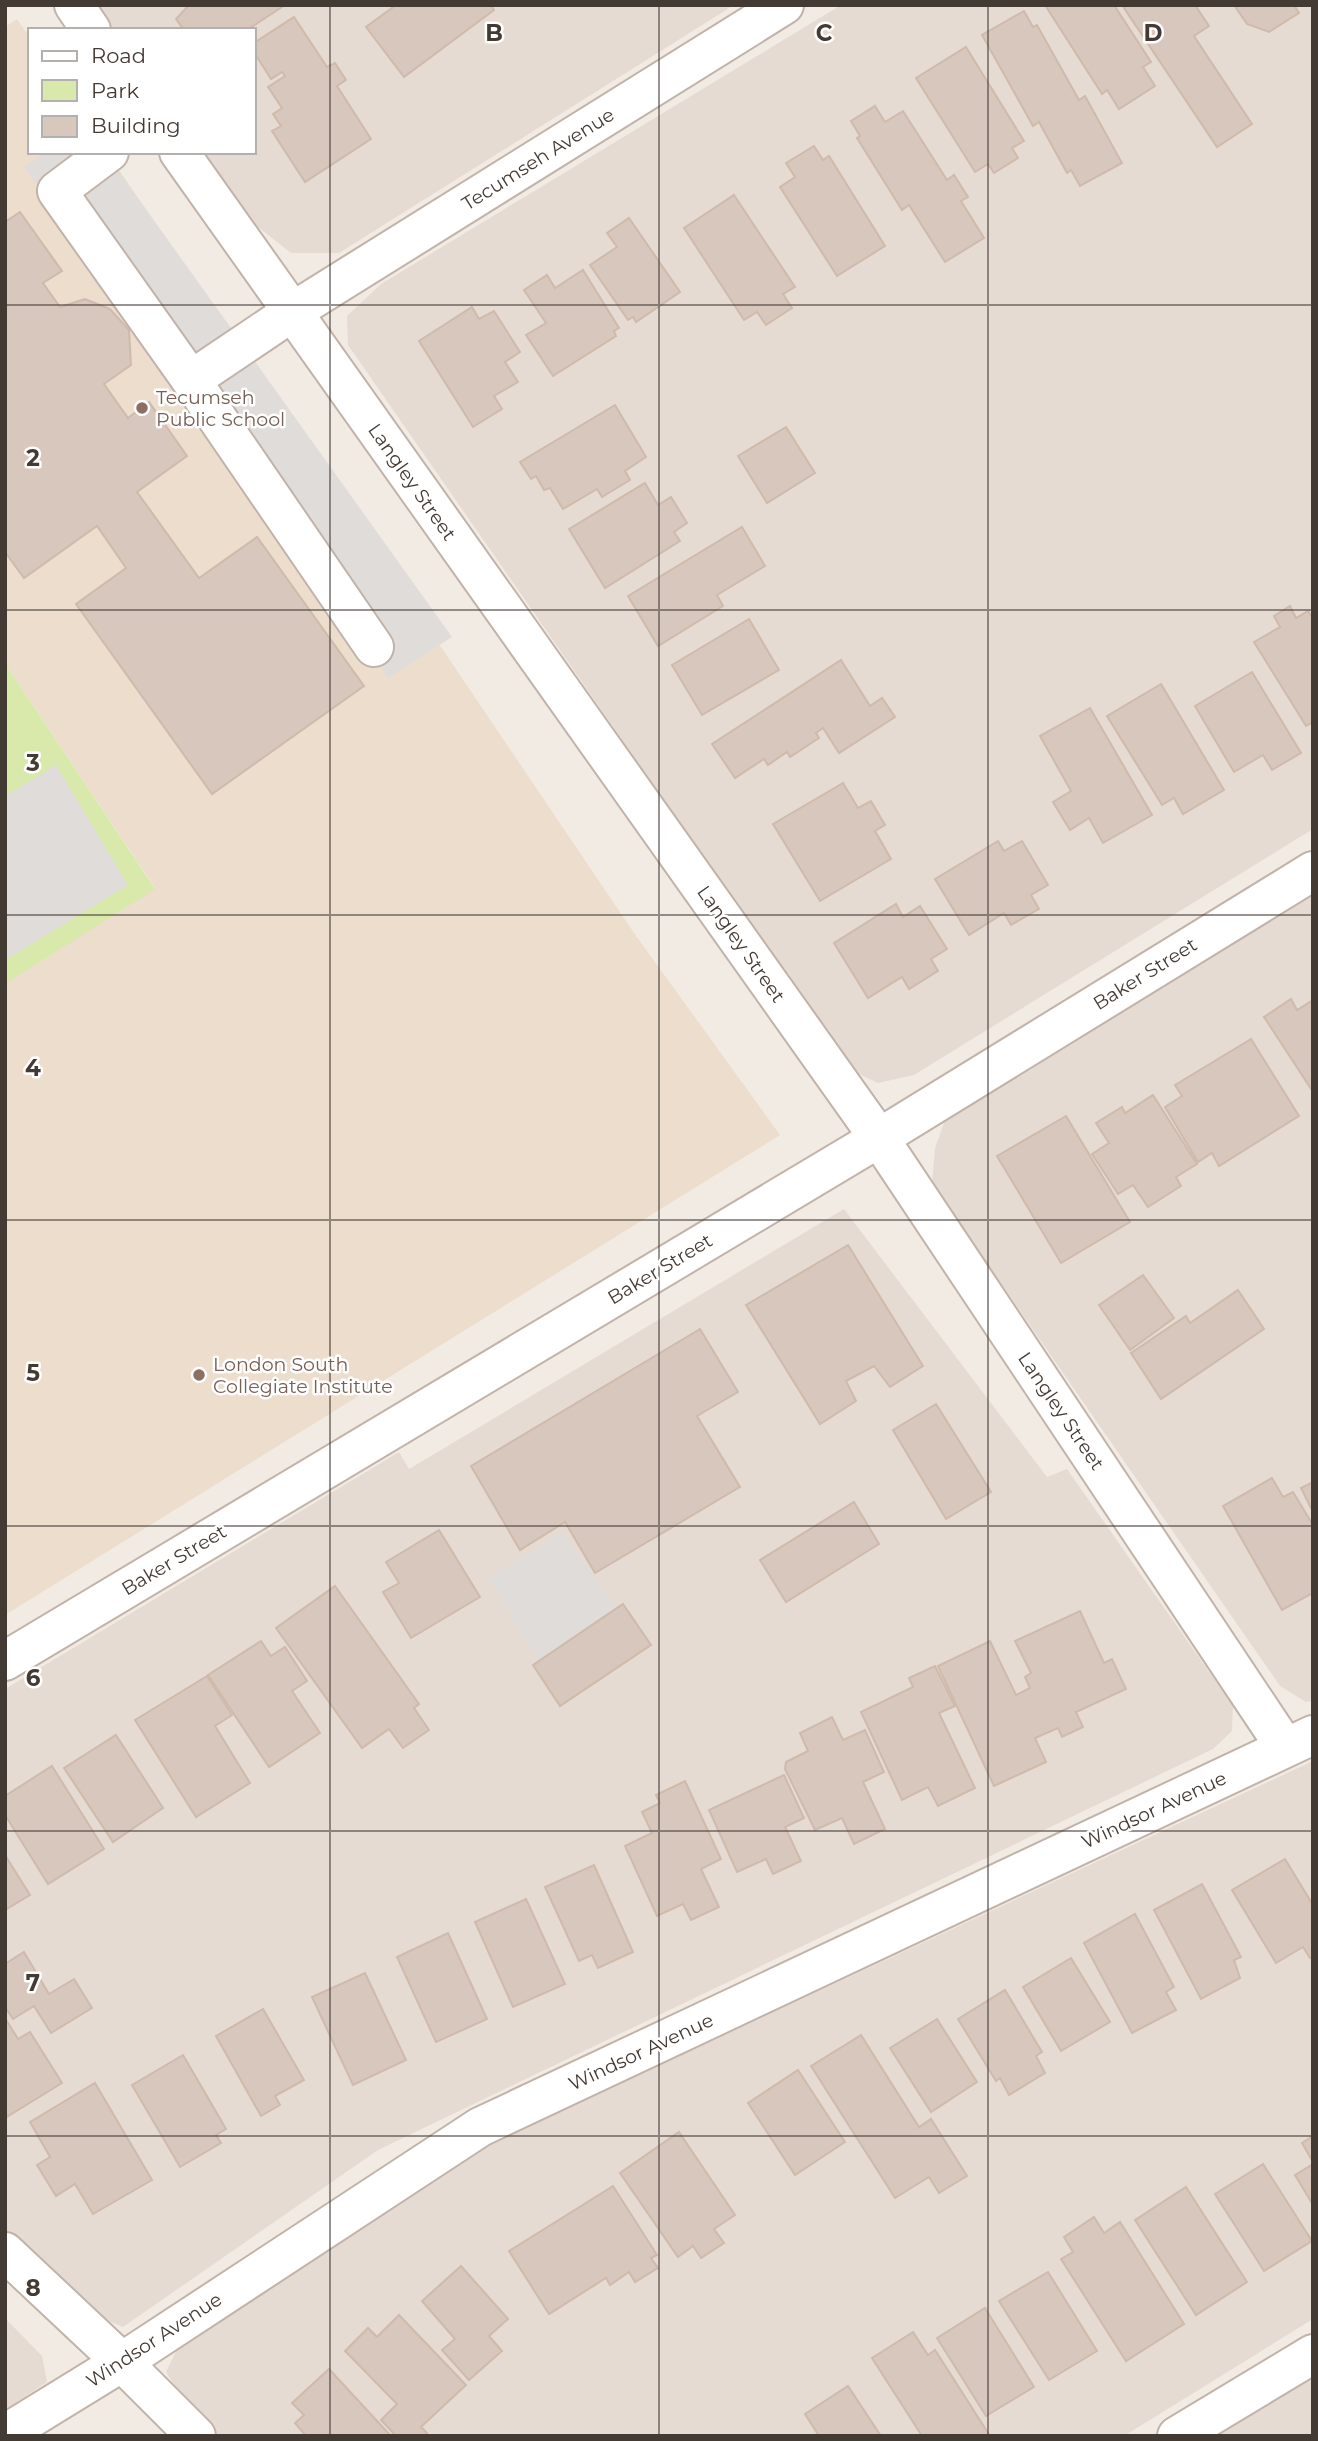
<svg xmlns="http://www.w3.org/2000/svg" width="1318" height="2441" font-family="Montserrat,sans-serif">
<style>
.residential{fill:#e6dbd2}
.education{fill:#ecddcd}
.green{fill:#d9e8ab}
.parking{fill:#e0dcd9}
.building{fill:#d7c7bc;stroke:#cfbaac;stroke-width:2}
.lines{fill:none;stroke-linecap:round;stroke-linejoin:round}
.minor-casing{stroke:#c1b3a9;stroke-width:42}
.minor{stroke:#fff;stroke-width:38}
.grid{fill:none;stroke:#443a34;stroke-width:2;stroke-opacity:0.55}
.education-dot{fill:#8d6e63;stroke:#fff;stroke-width:2.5}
.labels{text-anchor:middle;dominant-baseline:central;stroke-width:5;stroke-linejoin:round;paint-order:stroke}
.street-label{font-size:19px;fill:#443a34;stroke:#fff}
.education-label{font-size:19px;fill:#785e54;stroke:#fff;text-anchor:start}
.grid-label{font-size:23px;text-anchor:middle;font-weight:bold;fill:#443a34;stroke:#fff;stroke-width:5;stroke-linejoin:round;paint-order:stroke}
</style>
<rect width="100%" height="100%" fill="#f2ebe4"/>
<!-- residential -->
<g class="residential">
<path d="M97,5H734L339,253H291L244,216L200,152H254V30H114Z"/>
<path d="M841,5H1313V829L914,1075L878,1083L852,1071L348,345L347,316L381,284Z"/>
<path d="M1313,895V1701L1306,1702L1280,1686L932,1184L935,1148L945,1120Z"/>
<path d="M844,1209L1047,1477L1067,1469L1233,1706L1232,1731L1213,1749L378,2150L123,2327L89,2313L5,2230V1689L399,1452L409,1469Z"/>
<path d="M1313,1761V2319L1124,2436H220L183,2399L166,2372L178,2347L482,2148Z"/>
<path d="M5,2318L42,2356L47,2382L5,2410Z"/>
<path d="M1313,2377V2436H1217Z"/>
</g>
<!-- education -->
<path class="education" d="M17,19L30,38V152H107L634,933L780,1135L5,1615V984L155,888L5,663V27Z"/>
<!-- green -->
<path class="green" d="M5,663L155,889L5,984Z"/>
<!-- parking -->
<g class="parking">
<path d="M45,152H105L452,637L388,678L24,167Z"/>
<path d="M56,765L128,885L5,960V796Z"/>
<path d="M563,1533L646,1648L561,1698L488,1577Z"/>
</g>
<!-- building -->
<g class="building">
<path d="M189,5H285L247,30H184L176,19Z"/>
<path d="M396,5H491L494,10L404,77L366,27Z"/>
<path d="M1045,5H1114L1151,62L1143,67L1155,86L1119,109L1107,90L1102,94Z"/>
<path d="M1122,5H1195L1209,26L1194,36L1252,124L1217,147Z"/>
<path d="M1234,5H1294L1299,13L1269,32L1247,24Z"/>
<path d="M1024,11L1033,27L1037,25L1079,100L1085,96L1122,163L1080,186L1071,170L1067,173L1039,122L1033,126L982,35Z"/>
<path d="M294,17L327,67L335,63L346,80L337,86L371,139L305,182L272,131L281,126L273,114L282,108L268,87L285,76L282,72L271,79L254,52V43Z"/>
<path d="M966,47L1024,141L1012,148L1018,158L994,173L988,164L975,172L916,78Z"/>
<path d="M875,106L885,122L903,111L947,180L954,175L968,197L961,201L984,238L945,262L909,205L902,210L857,138L860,136L851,121Z"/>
<path d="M814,146L823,160L829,156L885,246L837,276L780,187L795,177L786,163Z"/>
<path d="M734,195L795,287L783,294L792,308L766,325L757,312L744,320L684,228Z"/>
<path d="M20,212L62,271L43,283L60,307L85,299L110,309L129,330L131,365L104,384L128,418L149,402L187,456L137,492L199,578L257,537L364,686L212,794L76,604L126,568L97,526L24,578L5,552V222Z"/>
<path d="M629,218L680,292L636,322L633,317L628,320L590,265L617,247L607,233Z"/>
<path d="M583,270L619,328L614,331L616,336L553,376L526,335L546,323L524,290L547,275L555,288Z"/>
<path d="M472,307L479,319L494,311L520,352L505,362L518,382L494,396L502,409L473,427L419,341Z"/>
<path d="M615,405L646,457L625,471L630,480L602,497L597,489L563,509L550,488L544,490L536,476L531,479L520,462Z"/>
<path d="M786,427L815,473L767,503L738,456Z"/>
<path d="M645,483L658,505L671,497L687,523L674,532L680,541L605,588L569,529Z"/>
<path d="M742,527L765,566L717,595L723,606L658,646L628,596Z"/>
<path d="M1290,606L1296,618L1308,611L1313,619V722L1306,726L1254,642L1280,627L1274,616Z"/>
<path d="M749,619L779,670L702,715L672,665Z"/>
<path d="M841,660L870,706L882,698L895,717L839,753L823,728L816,733L819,738L790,757L787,752L768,765L764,759L735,778L712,744Z"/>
<path d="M1252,672L1301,753L1272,770L1263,755L1234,772L1195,706Z"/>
<path d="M1161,684L1224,790L1183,814L1174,798L1162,805L1107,716Z"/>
<path d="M1090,708L1152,815L1103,843L1089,818L1070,830L1053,802L1071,791L1040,736Z"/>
<path d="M843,783L858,808L871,801L885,825L875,831L891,859L820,901L773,824Z"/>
<path d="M998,841L1004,851L1022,841L1048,885L1031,895L1039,909L1011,925L1004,913L969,935L935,879Z"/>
<path d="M896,904L903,917L920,906L947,949L931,959L938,971L909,989L902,977L868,998L834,943Z"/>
<path d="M1291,999L1297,1010L1313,1000V1092L1264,1017Z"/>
<path d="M1251,1039L1299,1116L1219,1166L1212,1153L1198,1162L1165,1107L1182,1096L1175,1085Z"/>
<path d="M1153,1095L1197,1164L1176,1177L1181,1186L1148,1207L1133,1185L1118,1194L1092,1154L1109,1143L1096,1123L1122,1107L1125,1113Z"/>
<path d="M1066,1116L1130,1222L1061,1263L997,1156Z"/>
<path d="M848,1245L923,1366L890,1387L874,1366L846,1381L856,1401L820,1424L746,1305Z"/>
<path d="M1143,1275L1174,1318L1130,1350L1099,1305Z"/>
<path d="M1238,1290L1264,1329L1161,1399L1131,1353L1186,1316L1190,1323Z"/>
<path d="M700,1329L738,1392L697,1416L740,1487L595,1573L565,1522L520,1550L471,1466Z"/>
<path d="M936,1404L991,1492L946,1519L893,1430Z"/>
<path d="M1272,1478L1283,1497L1293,1492L1313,1525V1593L1282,1610L1223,1506Z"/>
<path d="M1313,1482V1512L1301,1488Z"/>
<path d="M854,1502L879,1544L786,1602L760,1560Z"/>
<path d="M439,1530L480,1597L411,1638L383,1592L399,1583L386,1562Z"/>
<path d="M335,1586L419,1704L414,1708L429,1730L403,1748L389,1729L362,1748L276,1628Z"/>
<path d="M623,1604L651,1645L560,1706L533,1665Z"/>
<path d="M1080,1611L1104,1663L1112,1659L1126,1689L1076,1712L1083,1727L1062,1737L1058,1728L1035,1738L1046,1762L994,1786L938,1666L990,1641L1016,1695L1030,1688L1025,1677L1031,1673L1015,1641Z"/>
<path d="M261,1641L271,1656L285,1647L307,1681L292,1691L320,1733L269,1767L208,1675Z"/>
<path d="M935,1666L955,1706L939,1713L975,1788L938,1806L928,1787L902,1800L861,1712L913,1687L909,1678Z"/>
<path d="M207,1676L232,1715L215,1726L250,1783L196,1817L135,1720Z"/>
<path d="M832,1717L843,1740L865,1730L884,1772L863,1782L885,1829L854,1844L842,1818L815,1830L785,1769L786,1762L808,1751L800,1733Z"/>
<path d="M116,1735L163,1808L113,1842L64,1768Z"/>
<path d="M52,1766L104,1849L48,1884L5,1815V1796Z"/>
<path d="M784,1775L804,1818L785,1827L801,1861L773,1874L766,1859L737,1872L709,1810Z"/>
<path d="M685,1781L721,1859L701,1869L719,1907L691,1920L683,1904L657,1916L625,1846L652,1833L642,1812L660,1803L656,1795Z"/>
<path d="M5,1855L30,1895L5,1910Z"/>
<path d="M1285,1859L1313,1905V1957L1310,1958L1303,1947L1276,1963L1232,1890Z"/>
<path d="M594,1865L633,1952L598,1968L592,1955L579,1961L545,1887Z"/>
<path d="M1202,1884L1241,1957L1234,1960L1240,1978L1201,1999L1154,1910Z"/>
<path d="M526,1899L565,1984L513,2007L475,1922Z"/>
<path d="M1135,1914L1174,1987L1166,1992L1176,2010L1132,2033L1084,1943Z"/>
<path d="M448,1933L487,2019L436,2042L397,1957Z"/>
<path d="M24,1952L49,1994L74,1979L92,2008L51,2033L34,2006L13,2019L5,2007V1964Z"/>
<path d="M1071,1958L1110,2022L1061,2051L1023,1987Z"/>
<path d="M365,1973L406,2060L353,2085L312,1997Z"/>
<path d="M1005,1990L1042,2052L1036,2056L1045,2073L1009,2095L1000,2078L996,2081L958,2019Z"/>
<path d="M263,2009L304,2080L275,2096L280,2105L261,2116L216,2036Z"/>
<path d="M5,2018L18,2039L30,2032L62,2083L5,2118Z"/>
<path d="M937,2019L977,2082L931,2112L890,2048Z"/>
<path d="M861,2035L919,2127L931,2119L967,2176L939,2193L929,2177L895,2198L811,2066Z"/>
<path d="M183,2055L226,2129L216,2135L221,2143L180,2167L132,2085Z"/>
<path d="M798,2070L845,2142L795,2175L748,2103Z"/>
<path d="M95,2083L152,2180L93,2214L75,2184L56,2196L37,2165L50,2157L30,2122Z"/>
<path d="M679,2132L735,2215L714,2229L724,2243L701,2258L693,2246L678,2257L620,2173Z"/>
<path d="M1313,2136V2162L1302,2143Z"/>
<path d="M1263,2164L1312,2241L1264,2271L1215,2194Z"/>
<path d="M1313,2164V2205L1295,2175Z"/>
<path d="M613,2186L657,2255L651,2258L658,2268L635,2282L629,2272L610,2285L606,2278L549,2314L509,2251Z"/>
<path d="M1186,2187L1247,2282L1196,2315L1135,2220Z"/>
<path d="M1094,2217L1104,2233L1120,2222L1184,2324L1126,2361L1061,2259L1073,2252L1064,2237Z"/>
<path d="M461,2266L508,2319L489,2336L502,2351L469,2380L442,2350L455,2339L422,2301Z"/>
<path d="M1048,2272L1097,2351L1049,2380L999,2301Z"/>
<path d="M985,2308L1034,2387L986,2416L937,2338Z"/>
<path d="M399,2315L466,2385L421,2427L427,2433L424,2436H396L381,2420L397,2404L345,2351L368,2328L377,2337Z"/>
<path d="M913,2332L928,2355L935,2350L990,2436H922L872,2358Z"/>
<path d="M329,2369L391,2436H306L295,2423L304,2415L292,2403Z"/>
<path d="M848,2386L881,2436H819L805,2414Z"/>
</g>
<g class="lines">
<defs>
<g id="minor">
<path d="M74,5L91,30"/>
<path d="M109,152L57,191L191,380L292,312L784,5"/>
<path d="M179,152L879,1138L1285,1747"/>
<path d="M191,380L374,647"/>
<path d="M5,1661L879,1138L1313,871"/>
<path d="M5,2252L122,2362L196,2436"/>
<path d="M5,2434L122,2362L480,2127L1313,1735"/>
<path d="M1177,2436L1313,2354"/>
</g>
</defs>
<!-- minor casing -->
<use href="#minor" class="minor-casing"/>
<!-- minor -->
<use href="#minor" class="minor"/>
</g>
<!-- grid -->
<path class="grid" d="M330,5V2436M659,5V2436M988,5V2436M5,305H1313M5,610H1313M5,915H1313M5,1220H1313M5,1526H1313M5,1831H1313M5,2136H1313"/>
<!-- markers -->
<g class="education-dot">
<circle cx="142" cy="408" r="7"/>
<circle cx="199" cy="1375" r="7"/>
</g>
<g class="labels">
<!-- street labels -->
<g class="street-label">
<text transform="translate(538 159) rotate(-32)">Tecumseh Avenue</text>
<text transform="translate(412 482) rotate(55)">Langley Street</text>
<text transform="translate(741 944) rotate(55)">Langley Street</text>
<text transform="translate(1145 974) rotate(-32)">Baker Street</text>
<text transform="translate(660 1269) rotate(-31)">Baker Street</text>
<text transform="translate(1061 1411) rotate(56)">Langley Street</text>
<text transform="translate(174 1560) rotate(-31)">Baker Street</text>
<text transform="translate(1154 1810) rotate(-25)">Windsor Avenue</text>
<text transform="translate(641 2052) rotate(-25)">Windsor Avenue</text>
<text transform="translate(154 2340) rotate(-33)">Windsor Avenue</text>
</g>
<!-- education labels -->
<g class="education-label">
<text x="156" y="397">Tecumseh<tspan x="156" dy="22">Public School</tspan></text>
<text x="213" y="1364">London South<tspan x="213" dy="22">Collegiate Institute</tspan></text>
</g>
</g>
<g class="grid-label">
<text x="494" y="41">B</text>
<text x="824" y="41">C</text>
<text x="1153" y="41">D</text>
<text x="33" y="466">2</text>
<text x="33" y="771">3</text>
<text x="33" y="1076">4</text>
<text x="33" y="1381">5</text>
<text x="33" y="1686">6</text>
<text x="33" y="1991">7</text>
<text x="33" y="2296">8</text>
</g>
<!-- border -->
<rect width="1318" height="2441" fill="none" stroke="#443a34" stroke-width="14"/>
<!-- legend -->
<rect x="28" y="28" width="228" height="126" fill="#ffffff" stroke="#b4b0ae" stroke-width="2"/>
<rect x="42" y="51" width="35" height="10" fill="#ffffff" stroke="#b4b0ae" stroke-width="2"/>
<text x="91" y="63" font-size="21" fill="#443a34">Road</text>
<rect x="42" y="80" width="35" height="21" fill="#d9e8ab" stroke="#b4b0ae" stroke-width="2"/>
<text x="91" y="98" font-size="21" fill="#443a34">Park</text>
<rect x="42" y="116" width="35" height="21" fill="#d7c7bc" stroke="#b4b0ae" stroke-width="2"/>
<text x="91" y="133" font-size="21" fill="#443a34">Building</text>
</svg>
